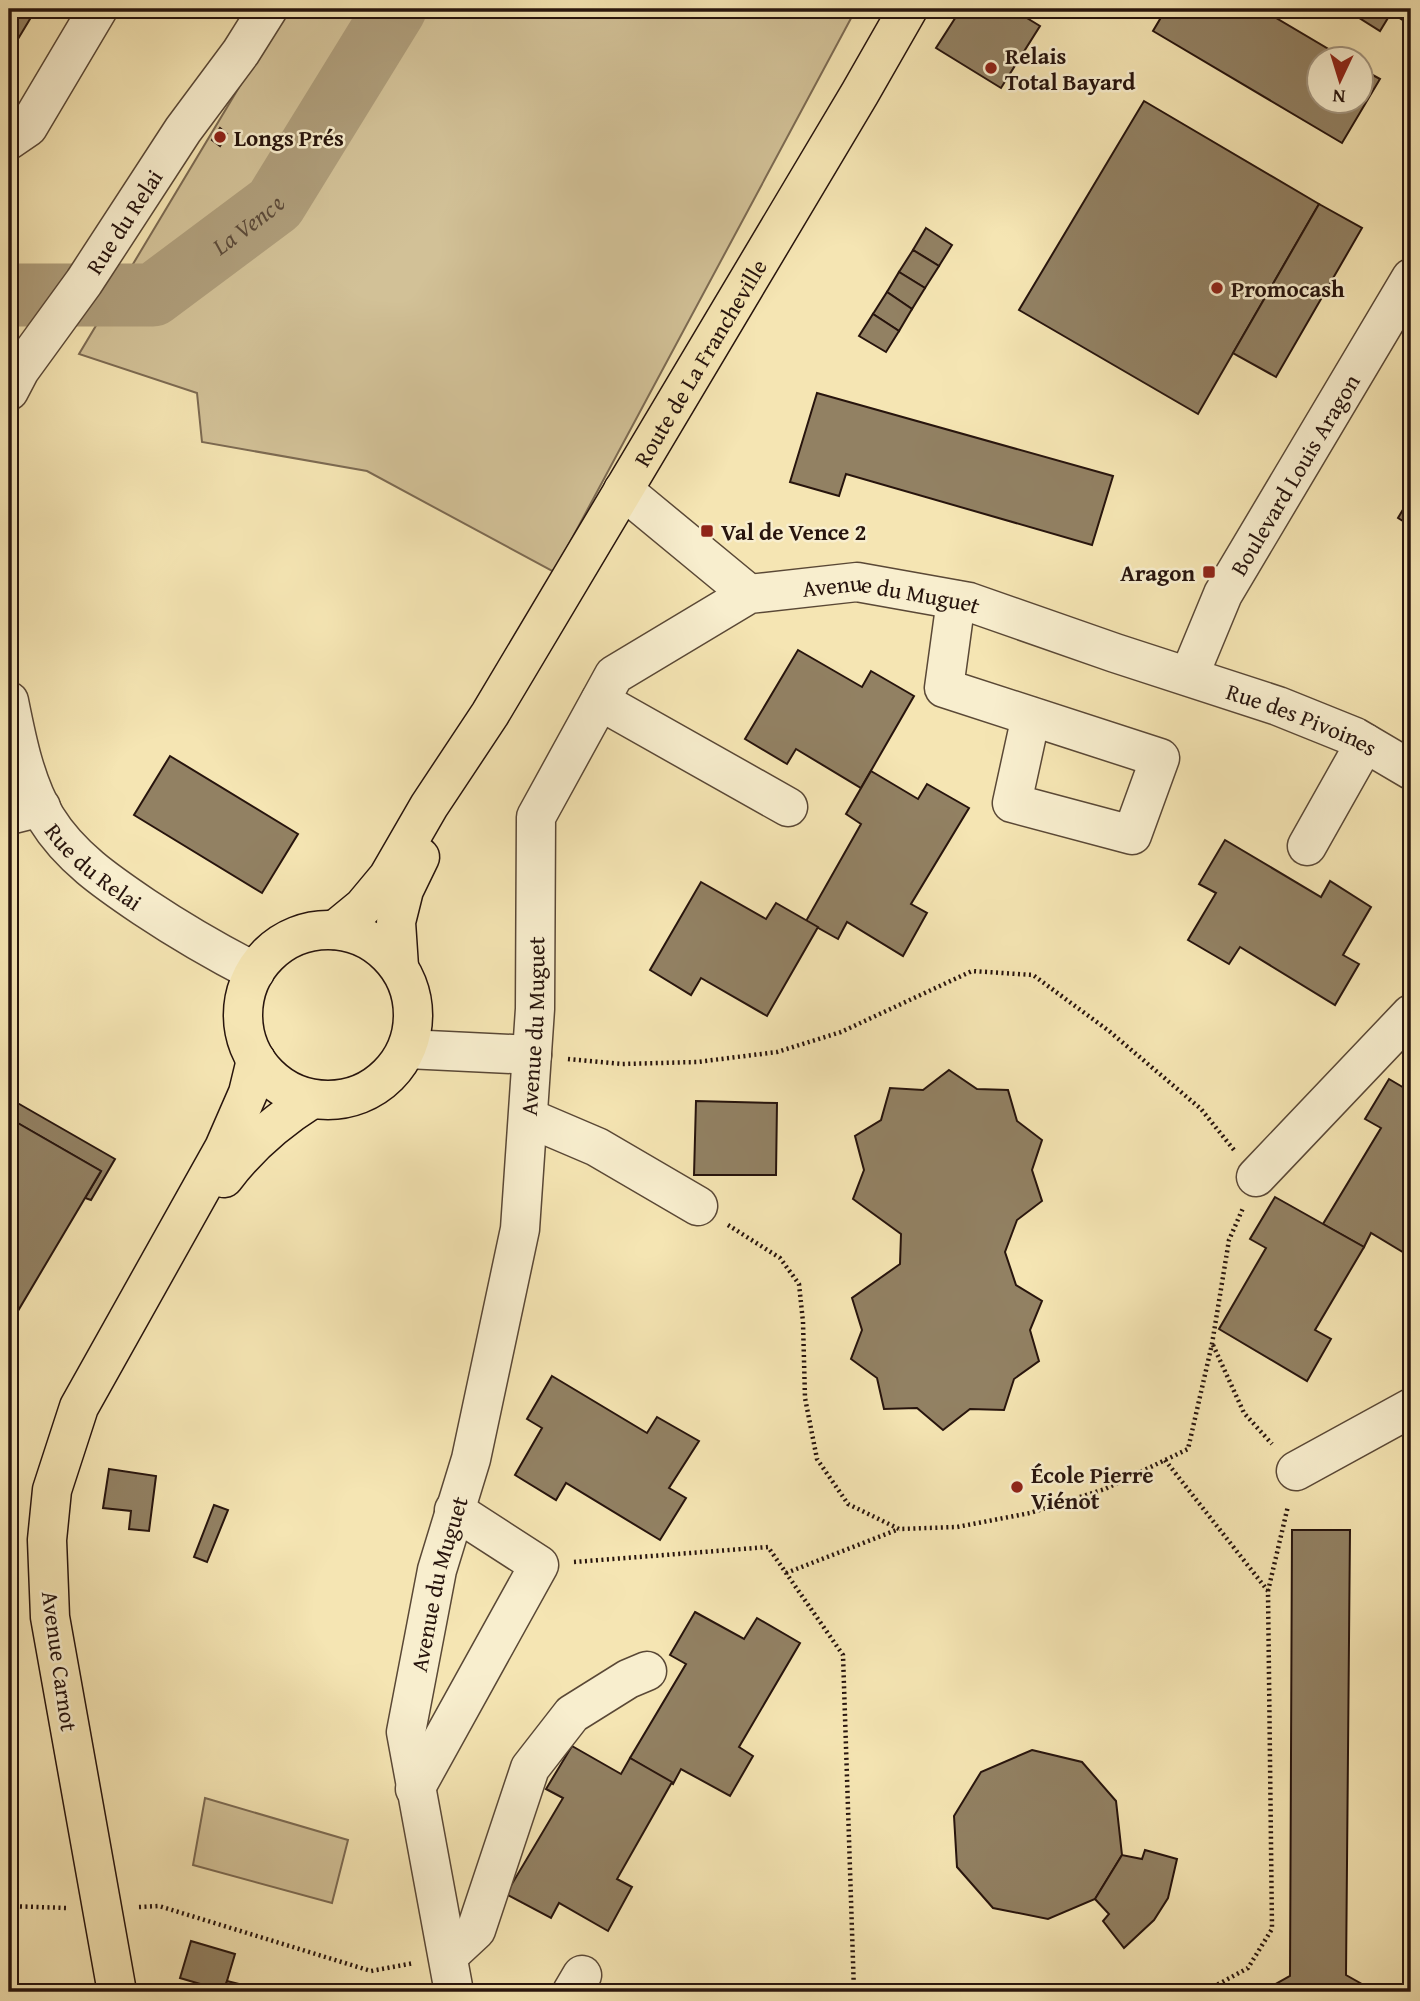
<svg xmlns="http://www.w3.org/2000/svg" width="1420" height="2001" font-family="'Gentium Book Plus',serif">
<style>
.green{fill:#d2c197;stroke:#7c6a52;stroke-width:2}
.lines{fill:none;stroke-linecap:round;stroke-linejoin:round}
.river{stroke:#af9e7b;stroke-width:63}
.building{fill:#928163;stroke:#27140d;stroke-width:2}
.minor-casing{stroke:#5a4836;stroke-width:41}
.major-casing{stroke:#27140d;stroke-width:41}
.path{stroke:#27140d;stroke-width:4.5;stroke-dasharray:2 3.5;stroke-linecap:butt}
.minor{stroke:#f8eece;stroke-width:38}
.major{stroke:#f5e5b3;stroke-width:38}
.poi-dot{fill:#8f2418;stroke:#f8eece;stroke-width:2.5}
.labels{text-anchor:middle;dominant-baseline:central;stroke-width:5;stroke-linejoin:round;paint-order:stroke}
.poi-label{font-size:23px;font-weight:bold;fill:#27140d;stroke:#f8eece;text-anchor:start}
.street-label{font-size:23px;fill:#27140d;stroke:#f8eece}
.water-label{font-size:24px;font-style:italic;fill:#5d4b39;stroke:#f8eece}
</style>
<rect width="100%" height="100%" fill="#f5e5b3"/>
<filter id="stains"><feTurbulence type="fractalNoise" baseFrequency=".00286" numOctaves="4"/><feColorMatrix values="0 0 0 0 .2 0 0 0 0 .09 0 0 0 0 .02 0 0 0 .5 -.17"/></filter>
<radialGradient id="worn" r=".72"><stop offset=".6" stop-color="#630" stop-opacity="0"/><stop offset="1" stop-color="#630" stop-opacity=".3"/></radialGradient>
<!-- green -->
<g class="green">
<path d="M286,9H856L554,572L367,471L202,442L197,393L79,354Z"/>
<path d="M205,1798L348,1840L332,1903L193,1865Z"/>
</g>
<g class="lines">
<!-- river -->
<path class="river" id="s1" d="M9,295H153L275,204L395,9"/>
</g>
<!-- building -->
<g class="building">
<path d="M9,9H36L9,54Z"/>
<path d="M961,9H1012L1040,26L1001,88L936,48Z"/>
<path d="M1166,9H1261L1347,60H1318V102H1360V68L1380,79L1342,143L1153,31Z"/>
<path d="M1345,9H1411V25L1391,13L1380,31Z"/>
<path d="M1144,101L1319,204L1198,414L1019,310Z"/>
<path d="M220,128L227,134L220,146L212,140Z"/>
<path d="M1319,204L1362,228L1276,377L1233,353Z"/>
<path d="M926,228L952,245L939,266L913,250Z"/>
<path d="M913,250L939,266L925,288L899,272Z"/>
<path d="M899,272L925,288L912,309L887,292Z"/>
<path d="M887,292L912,309L899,331L873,314Z"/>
<path d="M873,314L899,331L886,352L859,336Z"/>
<path d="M817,393L1113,476L1092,545L846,474L839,496L790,482Z"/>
<path d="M1411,496V526L1398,518Z"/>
<path d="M798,650L862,687L871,671L914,696L861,788L796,749L787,764L745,739Z"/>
<path d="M170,756L298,834L262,893L134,815Z"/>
<path d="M871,771L918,799L927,784L969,808L911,904L927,913L903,956L847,922L838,939L806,921L861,824L846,814Z"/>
<path d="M1225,840L1321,897L1330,881L1371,907L1343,955L1359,964L1335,1005L1240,947L1229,964L1188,940L1216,893L1199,884Z"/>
<path d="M701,882L766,919L776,903L818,927L767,1016L701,978L691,995L650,970Z"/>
<path d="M949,1070L977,1089L1008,1090L1017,1121L1042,1140L1032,1170L1042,1201L1017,1220L1005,1252L1016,1285L1042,1301L1030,1330L1039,1361L1014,1379L1004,1410L970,1409L943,1430L917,1408L884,1409L877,1378L851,1359L862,1330L852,1298L900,1264L901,1234L853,1199L864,1170L855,1136L881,1120L890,1088L923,1090Z"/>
<path d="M1389,1079L1411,1092V1257L1371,1233L1364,1247L1323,1224L1381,1128L1365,1119Z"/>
<path d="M14,1101L115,1159L91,1200L85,1198L101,1171L9,1118V1109Z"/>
<path d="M696,1101L777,1103L776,1175H694Z"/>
<path d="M9,1118L101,1171L9,1326Z"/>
<path d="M1275,1197L1364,1247L1315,1330L1331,1339L1307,1381L1219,1329L1266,1248L1250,1239Z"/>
<path d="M552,1376L647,1433L657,1417L699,1441L669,1488L686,1498L660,1540L566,1483L556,1500L515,1475L542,1428L527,1419Z"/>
<path d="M109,1469L156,1476L149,1531L129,1529L131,1511L103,1508Z"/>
<path d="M214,1505L228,1510L207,1562L194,1557Z"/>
<path d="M1292,1530H1350L1346,1975L1376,1992H1261L1290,1976Z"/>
<path d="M695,1612L744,1639L757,1618L800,1643L739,1747L753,1756L730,1796L681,1769L673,1784L630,1758L686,1664L670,1655Z"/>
<path d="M572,1746L621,1774L630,1758L672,1782L617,1879L632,1887L608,1931L559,1903L551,1918L506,1894L563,1798L546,1789Z"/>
<path d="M1032,1750L1082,1762L1116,1801L1122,1855L1095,1899L1048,1919L993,1908L957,1867L954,1816L981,1772Z"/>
<path d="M1145,1850L1177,1859L1168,1898L1154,1920L1124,1948L1103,1921L1109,1914L1095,1899L1122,1855L1142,1859Z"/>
<path d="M191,1941L235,1954L224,1991L180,1978Z"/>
<path d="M227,1981L247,1986L246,1992L224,1991Z"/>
</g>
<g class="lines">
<defs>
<g id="minor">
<path d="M9,140L28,127L98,9"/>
<path id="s2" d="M9,391L20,370L84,282L183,130L241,52L268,9"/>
<path d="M623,490L749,594"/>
<path d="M956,600L944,688L1160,758L1132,835L1012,803L1031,716"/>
<path id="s3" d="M1189,676L1223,594L1411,278"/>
<path id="s4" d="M9,701C17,741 25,782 46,818C70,857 107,882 144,907C180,931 216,952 255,972"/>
<path d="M600,701L788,807"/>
<path d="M9,815L41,807"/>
<path d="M1307,846L1365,743"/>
<path d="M407,1049L532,1055"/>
<path d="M529,1118L597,1147L698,1206"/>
<path d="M1256,1177L1411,1014"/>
<path d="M1296,1471L1411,1408"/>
<path d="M415,1789L539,1565L454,1510"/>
<path d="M448,1956L476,1930L530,1768L572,1714L628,1679L647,1671"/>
<path id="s5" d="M454,1992L406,1732L437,1570L471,1459L520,1229L535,1009L536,817L614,675L749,594L857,582L969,602L1115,653L1278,706L1355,737L1411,770"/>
<path d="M572,1992L582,1975"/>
</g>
<g id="major">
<path id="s6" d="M335,930L363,907L388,877L429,806L490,714L860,93L908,9"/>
<circle cx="328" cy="1015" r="85"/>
<path d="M399,967L396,922L404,890L420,857"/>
<path d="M224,1178C249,1145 277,1121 312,1099"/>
<path d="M117,1992L50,1617L47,1540L52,1490L79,1407L224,1148L248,1093L256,1060"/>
</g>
</defs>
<!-- minor casing -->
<use href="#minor" class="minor-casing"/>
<!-- major casing -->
<use href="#major" class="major-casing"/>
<!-- path -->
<g class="path">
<path d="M568,1059L622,1064L697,1062L777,1052L841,1032L972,971L1033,975L1109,1031L1201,1109L1234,1150"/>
<path d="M728,1225L780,1258L799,1284L803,1322L805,1398L817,1459L848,1504L899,1529L957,1527L1030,1513L1105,1489L1188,1449L1212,1344L1229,1240L1243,1208"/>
<path d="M1213,1345L1244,1413L1272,1444"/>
<path d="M1165,1460L1268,1591L1272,1929L1248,1968L1204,1992"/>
<path d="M574,1562L768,1547L843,1655L854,1992"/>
<path d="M786,1573L899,1529"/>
<path d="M1268,1591L1288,1506"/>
<path d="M9,1906L67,1908"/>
<path d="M139,1907L159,1906L371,1971L414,1963"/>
</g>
<!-- minor -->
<use href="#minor" class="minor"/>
<!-- major -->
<use href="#major" class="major"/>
</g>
<!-- markers -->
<g class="poi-dot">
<circle cx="991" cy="68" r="7"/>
<circle cx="220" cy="137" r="7"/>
<circle cx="1217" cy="288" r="7"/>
<rect x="700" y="524" width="14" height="14" rx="3.5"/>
<rect x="1202" y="565" width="14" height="14" rx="3.5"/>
<circle cx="1017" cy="1487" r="7"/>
</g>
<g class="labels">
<!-- poi labels -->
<g class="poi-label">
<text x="1005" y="55">Relais<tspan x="1005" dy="26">Total Bayard</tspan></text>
<text x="234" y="137">Longs Prés</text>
<text x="1231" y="288">Promocash</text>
<text x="721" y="531">Val de Vence 2</text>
<text x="1195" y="572" text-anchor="end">Aragon</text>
<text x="1031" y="1474">École Pierre<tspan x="1031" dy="26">Viénot</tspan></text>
</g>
<!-- street labels -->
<g class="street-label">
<text stroke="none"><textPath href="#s2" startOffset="205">Rue du Relai</textPath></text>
<text stroke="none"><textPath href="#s6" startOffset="677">Route de La Francheville</textPath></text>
<text stroke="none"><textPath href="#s3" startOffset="228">Boulevard Louis Aragon</textPath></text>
<text stroke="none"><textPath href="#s5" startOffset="1656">Avenue du Muguet</textPath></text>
<text stroke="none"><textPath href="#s5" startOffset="2088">Rue des Pivoines</textPath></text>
<text stroke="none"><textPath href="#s4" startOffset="192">Rue du Relai</textPath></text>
<text stroke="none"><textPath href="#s5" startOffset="984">Avenue du Muguet</textPath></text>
<text stroke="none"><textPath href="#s5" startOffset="416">Avenue du Muguet</textPath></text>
<text transform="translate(60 1661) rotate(82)">Avenue Carnot</text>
</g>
<!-- water labels -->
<g class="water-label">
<text stroke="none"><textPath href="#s1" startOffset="262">La Vence</textPath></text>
</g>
</g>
<!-- margin -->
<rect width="1420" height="2001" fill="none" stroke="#f5e5b3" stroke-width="35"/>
<rect x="10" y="10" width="1399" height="1980" fill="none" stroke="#27140d" stroke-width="3.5"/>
<rect x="18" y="18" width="1385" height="1966" fill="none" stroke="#27140d" stroke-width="2"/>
<!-- north arrow -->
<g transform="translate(1340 80) rotate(184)"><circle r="33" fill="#f8eece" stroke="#a49781" stroke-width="2"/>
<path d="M0-5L12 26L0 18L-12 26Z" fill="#8f2418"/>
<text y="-10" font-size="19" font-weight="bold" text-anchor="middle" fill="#27140d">N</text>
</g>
<rect width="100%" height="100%" filter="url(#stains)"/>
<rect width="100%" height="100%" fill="url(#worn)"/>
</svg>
